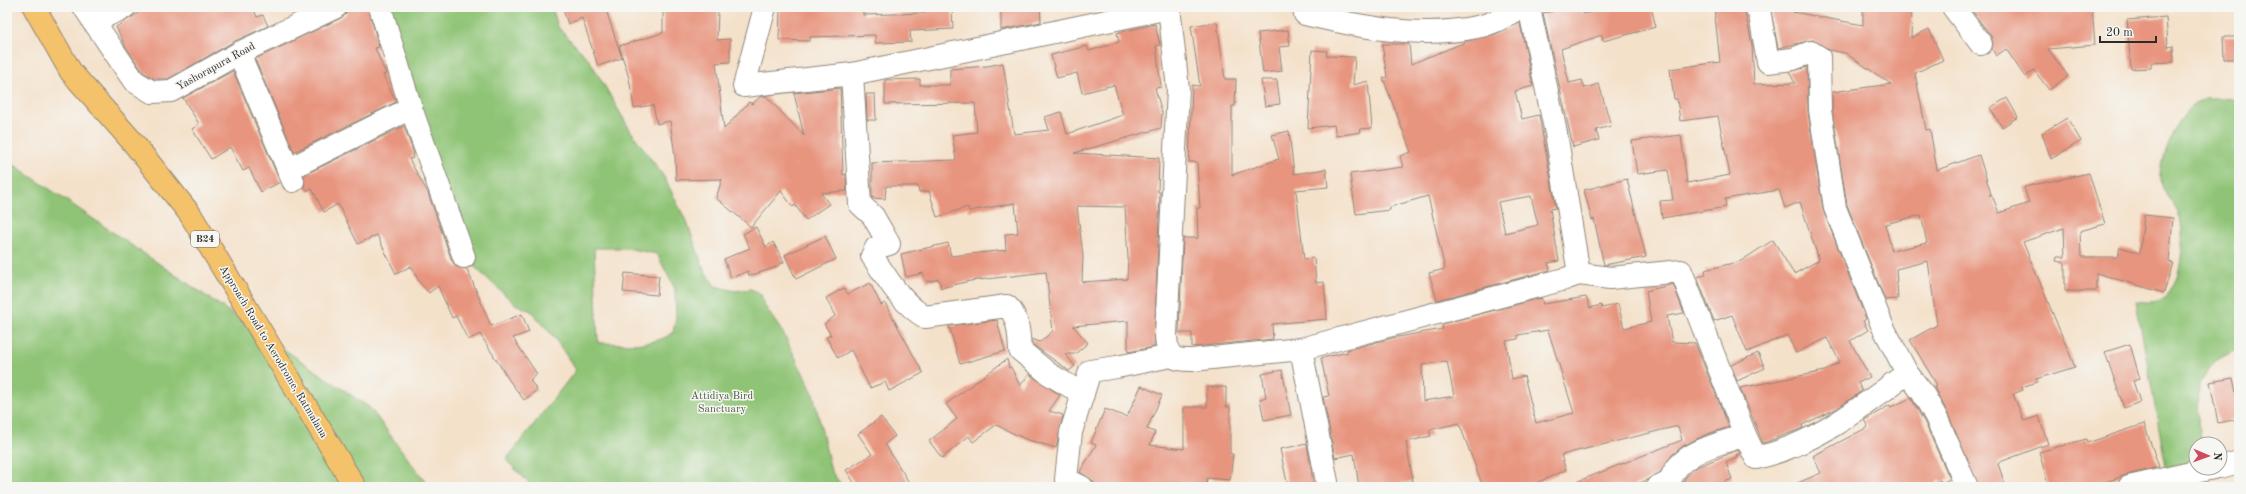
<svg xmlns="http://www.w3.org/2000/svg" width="2246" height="494" font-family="'Old Standard TT',serif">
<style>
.green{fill:#8fc476;stroke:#5d7850;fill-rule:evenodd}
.building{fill:#e8957f;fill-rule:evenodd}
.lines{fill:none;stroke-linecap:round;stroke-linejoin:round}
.street-casing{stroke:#90867a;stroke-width:24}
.primary-casing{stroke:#90867a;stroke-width:24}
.street{stroke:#fff;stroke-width:22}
.primary{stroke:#f4c26a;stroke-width:22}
.labels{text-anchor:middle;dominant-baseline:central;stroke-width:3;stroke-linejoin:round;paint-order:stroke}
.shield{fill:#f6f6f2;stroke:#686867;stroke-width:1}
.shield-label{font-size:10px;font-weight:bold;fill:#2b2b2b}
.street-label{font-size:11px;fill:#2b2b2b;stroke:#f6f6f2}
.park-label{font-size:11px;fill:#495942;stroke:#f6f6f2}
</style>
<rect width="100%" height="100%" fill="#f6f6f2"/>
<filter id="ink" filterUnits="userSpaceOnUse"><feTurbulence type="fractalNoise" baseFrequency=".025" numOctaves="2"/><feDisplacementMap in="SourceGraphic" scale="8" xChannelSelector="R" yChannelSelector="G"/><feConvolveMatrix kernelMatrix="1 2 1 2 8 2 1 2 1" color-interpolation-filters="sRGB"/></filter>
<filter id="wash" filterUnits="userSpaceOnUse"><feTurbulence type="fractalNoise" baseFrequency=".012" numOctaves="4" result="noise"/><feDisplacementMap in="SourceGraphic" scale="16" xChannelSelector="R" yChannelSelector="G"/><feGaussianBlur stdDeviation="0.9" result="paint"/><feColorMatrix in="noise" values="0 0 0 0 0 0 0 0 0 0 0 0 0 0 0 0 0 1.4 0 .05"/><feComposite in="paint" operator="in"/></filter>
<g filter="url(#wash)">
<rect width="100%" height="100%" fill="#f4e1ca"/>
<!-- green -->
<g class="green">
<path d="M380,7H552L558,27L590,61L630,130L664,177L688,225L704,270L715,286L735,291L751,289L761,294L764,305L783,333L813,393L831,471L843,487H533L506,460L576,370L554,337L531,311L515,304L464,257ZM594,248H626L657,254L675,289L676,317L673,333C650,348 624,343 598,343Z"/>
<path d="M2205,98H2222L2239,100V348L2215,361L2199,383L2198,426L2201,444H2196V468L2168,478L2136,301C2145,302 2157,304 2165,297C2182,284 2185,238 2180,218C2176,203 2161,195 2161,178C2160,158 2177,118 2192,106C2196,103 2201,101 2205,98Z"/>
<path d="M7,160L370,408L429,487H19L7,478Z"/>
</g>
<g id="blocks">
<!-- building -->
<g class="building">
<path d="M148,7H253L257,17L263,15L268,26L233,42L168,79H155L143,72L126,47L116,27Z"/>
<path d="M348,7H368L379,47L375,48L386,74L383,75L396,102L294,152L255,59L341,18L346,14Z"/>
<path d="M562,7H608L606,10L622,58L598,66L582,18L568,24Z"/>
<path d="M780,7H863V15L924,13V7H952L953,29L910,31L911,42L875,43V35L810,37V41L779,40Z"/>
<path d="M1001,7H1040L1041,22L1001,30Z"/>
<path d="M1553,7H1581L1583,14L1610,7H1651L1656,27L1603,41L1602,35L1561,49L1569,83L1582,80L1585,88L1599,84L1611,126L1596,130L1599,140L1573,147L1543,13L1554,11Z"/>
<path d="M1714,7H1744L1752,45L1754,84L1795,83L1789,72L1807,67L1808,112L1823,210L1866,319L1863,321L1868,330L1850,341L1870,377L1858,383L1862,391L1836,409L1802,425L1803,428L1763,443L1740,388L1825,371L1840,362L1827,338L1796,353L1787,335L1747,352L1732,315L1714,321L1697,277L1706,275L1705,270L1741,261L1773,240L1794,274L1819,260L1800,202L1785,208L1779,190L1725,199L1726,207L1662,218L1660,201L1673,200L1668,170L1637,174L1632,141L1681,135L1687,183L1730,175L1718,116L1680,121L1677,99H1674L1670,69L1720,62Z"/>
<path d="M1770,7H1801L1793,12L1863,25V7H1912L1911,38L1929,29L1943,60L1915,73L1926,130L1930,129L1937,170L1979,155L1991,194L1989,195H1992L1999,213L2029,203L2024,187L2089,173L2105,224L2080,231L2081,257H2117L2120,247L2140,253L2144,215L2173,218L2169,262L2173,263L2164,293L2096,273V291H2065V263L2056,261L2057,257H2065L2064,228L2023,242L2075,367L2036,379L2037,382L2022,387L2023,390L2013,394L2024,421L2039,416L2048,444L2000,462L1998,464L2006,487H1979L1947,412L1934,387L1937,385L1910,340L1937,325L1928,261L1896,269L1898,299L1885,300L1847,205L1832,109V92L1891,84L1845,53L1829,50L1813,40L1778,48ZM1921,215L1927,243L1892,251L1885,224Z"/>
<path d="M1969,7H2092L2095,45L2048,49L2068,76L2049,90L2034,70L2025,77L2006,49L1996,56L1992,49L1993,43L1991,36Z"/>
<path d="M663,9L718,10L717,40L730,39V62L716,63L724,129L749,102L752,104L760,97L766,96L804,136L794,93L840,88L843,175L846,174L847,191L821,193L829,204L806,220L795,205L793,207L781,191L751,227L716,198L722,179L676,180L675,156L670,121L657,124L653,105L634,108L629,78L619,46L663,33Z"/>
<path d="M2166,17L2168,47L2173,46L2174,62L2151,63V68L2131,69L2127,20Z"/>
<path d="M1217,22L1225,79H1236L1235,106H1232V175L1279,159L1272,135L1289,131L1294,174L1326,169L1328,187L1296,190L1304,259L1314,258L1316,283L1324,282L1327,319L1272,324L1273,339L1192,347V333H1179L1183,238H1198L1197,208H1200L1197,162H1189L1192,85L1200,86L1191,26Z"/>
<path d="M1520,23L1533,86L1515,91L1522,119L1539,115L1556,208L1550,209L1559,261L1548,263L1550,270L1437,300L1429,273L1445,269L1428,196L1390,207V210L1356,214L1350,174L1403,167L1400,156L1411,152L1383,78L1387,77L1382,44H1409L1411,64L1468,41L1493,35ZM1531,196L1538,225L1505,233L1498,202Z"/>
<path d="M1155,24L1160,45L1156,46L1161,87L1155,88L1162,113L1161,128L1074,153L1159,158L1158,192H1160L1154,347L1128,352V321L1073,326L1088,343L1075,354H1065L1075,366L1069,371L1032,344V339L1040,342L1053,331L1046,272L970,281L941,288L939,279L927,282L923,273L906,277L901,254L948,243L951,256L1006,250L1005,234L1018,233L1015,203L969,211L968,207L937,217L929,191L919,192L918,186H886L885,199L872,198V163L956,160L952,135L977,132L975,103L885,104V80L920,79V85H950V69L987,66L1003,63L1014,134L1049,130L1045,117L1061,112L1067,134L1123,115L1114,85L1082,93L1077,73L1057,78L1051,55L1087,46L1089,51L1119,42L1117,33ZM1077,206L1125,207L1128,258L1127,279L1082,282L1083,256Z"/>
<path d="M1288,30L1290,46L1279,47L1282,71L1263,73L1258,33Z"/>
<path d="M2223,37H2239V59H2224Z"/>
<path d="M1312,50L1327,51L1326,56L1355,57L1353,85L1368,81L1372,128L1360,129L1361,132L1336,136L1334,125L1308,128Z"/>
<path d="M233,71L280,182L261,192L249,168L243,171L230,147L211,159L192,129L199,124L183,98Z"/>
<path d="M1261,80H1277L1280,104L1265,106Z"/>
<path d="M866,94H875L876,120H867Z"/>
<path d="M2007,98L2018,117L2002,127L1990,108Z"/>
<path d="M2067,118L2081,141L2051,159L2042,133Z"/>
<path d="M404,126L414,154L412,155L413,158L409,159L428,193L452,261L456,267L467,269L491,326L522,314L529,332L513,338L537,374L530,380L537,390L524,400L509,380L480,334L468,340L456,316L452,318L438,286L429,293L419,282L411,266L396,274L377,235L358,244L338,204L324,212L312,189L307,191L304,185V175Z"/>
<path d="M1627,179L1646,257L1604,265L1594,219L1592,220L1584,190Z"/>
<path d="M756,227L766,247L773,242L784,262L774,268L749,276L748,271L731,278L724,259L750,248L743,234Z"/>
<path d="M825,236L836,259L796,279L785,255Z"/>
<path d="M625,273L659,276L657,295L623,292Z"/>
<path d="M870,283L881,305L885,303L923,373L889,391L885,382L870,388L851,350L838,358L826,337L831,335L824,324L835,316L826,298L844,288L848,294Z"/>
<path d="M1673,284L1684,313L1667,316L1672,342L1695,343L1729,427L1707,434L1683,446L1672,455L1661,472L1647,480L1630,487L1566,486L1682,440L1678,426L1561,455L1566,470L1527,487H1483L1459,423L1429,430L1431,436L1406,442L1413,481L1380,487H1359L1354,454L1335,458L1323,397L1329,396L1321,358L1348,352L1347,350L1392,338L1443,329L1442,324L1541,298L1543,304L1586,297L1590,308L1601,305L1602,308L1618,304L1624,328L1651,322L1646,291ZM1548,330L1574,413L1536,423L1524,376L1512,379L1506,341L1518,339V335ZM1447,361L1454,396L1423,401L1422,365Z"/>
<path d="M997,320L1005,351L960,364L949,326Z"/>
<path d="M2130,344L2140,379L2133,381L2140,402L2124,408L2105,352Z"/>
<path d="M1758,353L1765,368L1737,381L1731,365Z"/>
<path d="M1007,359L1009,368L1011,367L1020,386L1029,374L1060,395L1049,411L1063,415L1056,448L1025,439L996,425L973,442L969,436L942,458L929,441L957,419L946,404Z"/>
<path d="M1282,370L1291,415L1264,420L1260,399L1266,397L1262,374Z"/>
<path d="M2233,378L2239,408V419L2218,423L2210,382Z"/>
<path d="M1141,386L1162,395L1147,429L1155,432L1150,445L1184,449V407H1207V387H1226V407H1230V454H1233L1230,480L1207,478L1206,487H1097L1092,480L1080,472L1096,445L1091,443L1105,409L1127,417Z"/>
<path d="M1911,398L1925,423L1950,479L1942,483L1940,480L1929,487H1788L1821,473L1813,456L1868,427L1864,420L1868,418L1890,405L1891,407Z"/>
<path d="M881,417L895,436L885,444L912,487H857L846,470L872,454L858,434Z"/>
<path d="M2144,424L2159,467L2126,475L2092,487H2049L2039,452L2086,439L2087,443Z"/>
<path d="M1307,444L1314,487H1288L1280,449Z"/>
<path d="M1738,450L1740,454L1736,455L1737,458L1726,463L1732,479L1713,487H1681L1685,478L1697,467Z"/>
</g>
</g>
</g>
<g filter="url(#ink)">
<use href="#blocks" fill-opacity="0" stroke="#90867a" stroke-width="1"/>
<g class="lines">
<defs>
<g id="street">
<path d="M84,7L134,81L152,92L171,91L239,53L336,7"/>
<path d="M380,7L411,108L464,257"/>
<path d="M765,7L744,86L852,74L1169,8"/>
<path d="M1169,7L1178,89L1166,335C1167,356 1171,360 1192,360L1301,349L1565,279L1579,274L1556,133L1529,7"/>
<path d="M1304,7L1305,14C1360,27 1420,39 1477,27C1493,24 1508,15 1522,7"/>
<path d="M1756,7L1760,15L1768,62L1793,59L1811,52L1819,57L1820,110L1835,208L1882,325L1907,373L1922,392L1936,417L1967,487"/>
<path d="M1953,7L1981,44"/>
<path d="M93,22L125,7"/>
<path d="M239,53L293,181"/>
<path d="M852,74L860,204L873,216L889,244L876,248L872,256C888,279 900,302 925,317L1007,306C1019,317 1019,335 1020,350L1049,374L1083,394"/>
<path d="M289,169L411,108"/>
<path d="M1579,274L1610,278L1681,271L1745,435"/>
<path d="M1301,349L1328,487"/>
<path d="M2220,467L2239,462"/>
<path d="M1082,487L1066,479L1071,432L1090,371L1117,367L1171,356"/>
<path d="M1657,487L1670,481C1678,452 1719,444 1745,435L1756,458C1816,444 1859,409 1907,373"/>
<path d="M2129,487L2213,468"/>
</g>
<path id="primary" d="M34,7L71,72L131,140L190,214L355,487"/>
</defs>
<!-- street casing -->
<use href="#street" class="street-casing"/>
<!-- primary casing -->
<use href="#primary" class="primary-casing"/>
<!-- street -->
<use href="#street" class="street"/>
<!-- primary -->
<use href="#primary" class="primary"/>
</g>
</g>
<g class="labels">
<!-- shield labels -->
<rect class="shield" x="191" y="231" width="28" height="16" rx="3"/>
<g class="shield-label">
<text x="205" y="239">B24</text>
</g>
<!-- street labels -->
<g class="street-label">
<text transform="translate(216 67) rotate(-29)">Yashorapura Road</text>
<text transform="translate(273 352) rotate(59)">Approach Road to Aerodrome, Ratmalana</text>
</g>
<!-- park labels -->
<g class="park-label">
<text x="722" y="396">Attidiya Bird<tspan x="722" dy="13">Sanctuary</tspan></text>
</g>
</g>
<!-- margin -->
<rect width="2246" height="494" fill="none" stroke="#f6f6f2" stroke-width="24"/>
<!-- north arrow -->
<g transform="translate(2208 456) rotate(92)"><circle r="19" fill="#f6f6f2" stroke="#a5a5a2"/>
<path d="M0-3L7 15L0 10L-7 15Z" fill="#d1495b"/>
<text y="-6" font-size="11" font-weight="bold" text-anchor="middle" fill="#2b2b2b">N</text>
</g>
<!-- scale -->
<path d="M2100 36v6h56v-6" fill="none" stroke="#2b2b2b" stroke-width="2"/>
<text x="2106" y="36" font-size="12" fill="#2b2b2b" stroke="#f6f6f2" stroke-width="3" paint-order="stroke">20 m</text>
</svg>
